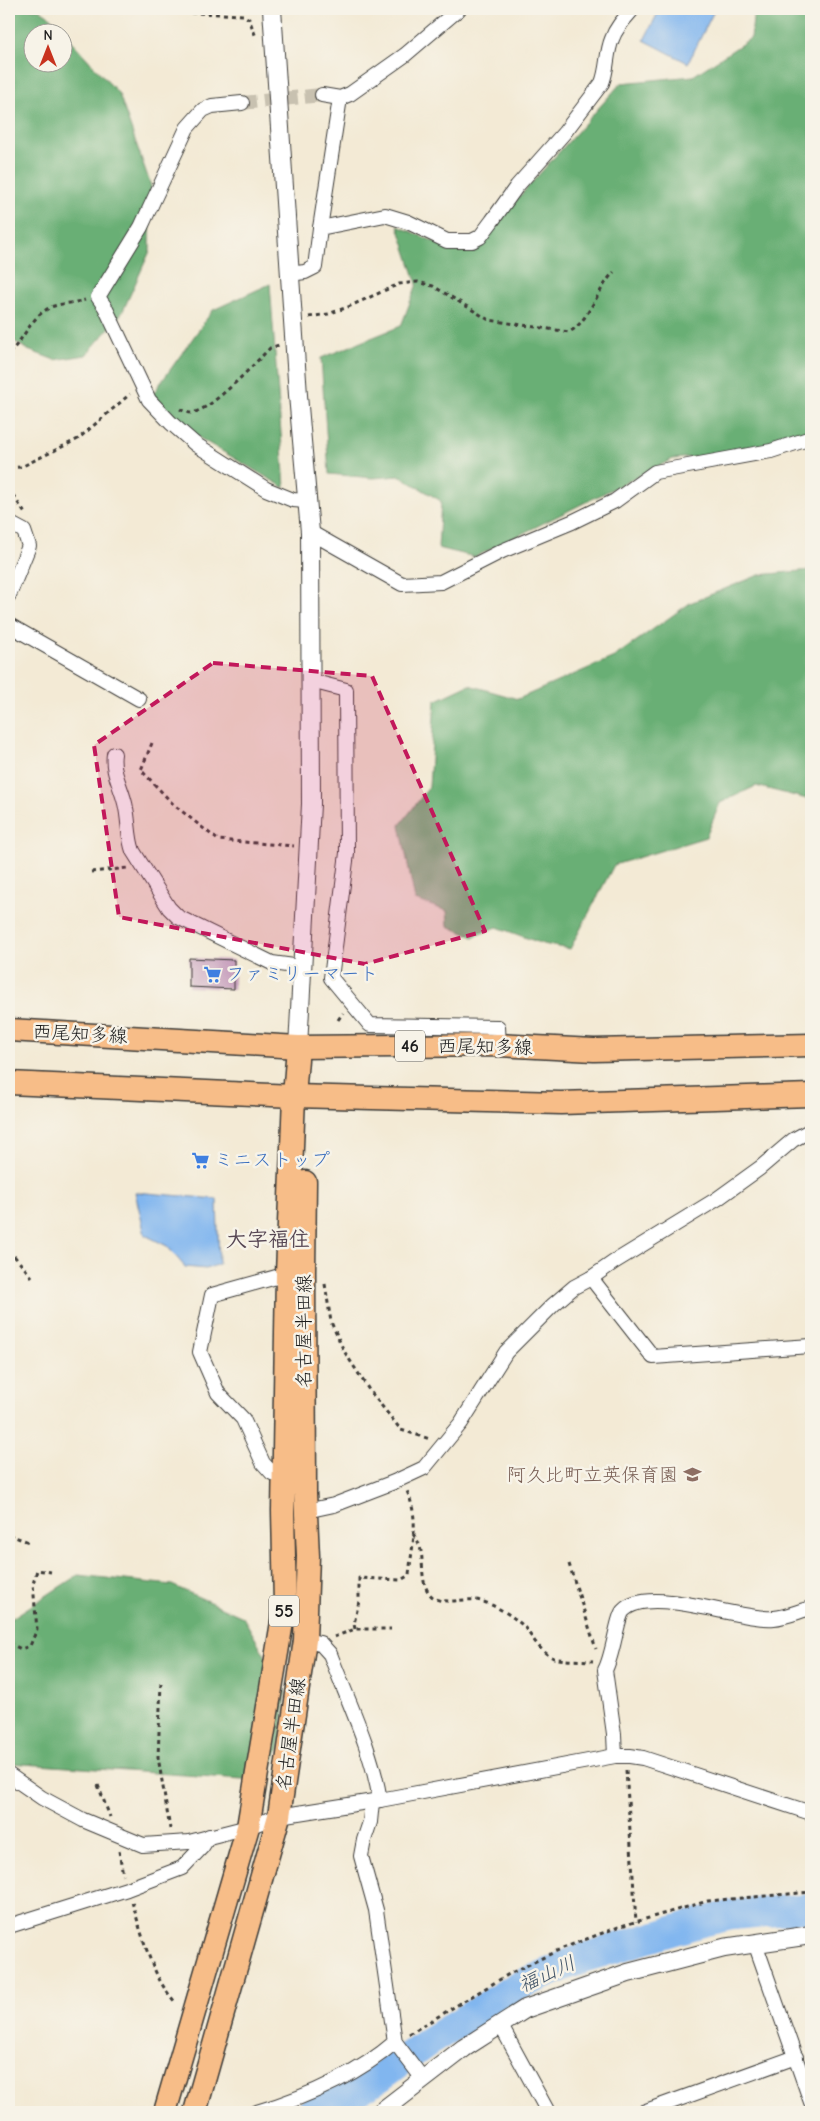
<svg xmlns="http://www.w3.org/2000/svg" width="820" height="2121" font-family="'Comic Neue','Klee One',sans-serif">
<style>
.forest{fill:#69af74;stroke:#426648;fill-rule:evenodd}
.water{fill:#81b6ef;stroke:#4e6986}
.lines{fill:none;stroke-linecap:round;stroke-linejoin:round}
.river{stroke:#81b6ef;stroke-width:30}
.building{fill:#c195b8}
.minor-tunnel{stroke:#c8c1b0;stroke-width:14;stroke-dasharray:14 7;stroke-linecap:butt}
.minor-casing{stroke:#3c3b38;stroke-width:16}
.tertiary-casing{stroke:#3c3b38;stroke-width:20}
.primary-casing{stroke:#3c3b38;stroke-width:25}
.path{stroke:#3c3b38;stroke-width:3;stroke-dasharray:4 4;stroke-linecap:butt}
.minor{stroke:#fff;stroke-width:14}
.tertiary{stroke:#fff;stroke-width:18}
.primary{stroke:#f7bd88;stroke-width:22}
.marked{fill:#c2185b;fill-opacity:0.2;stroke:#c2185b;stroke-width:4;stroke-dasharray:10 6;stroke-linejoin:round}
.labels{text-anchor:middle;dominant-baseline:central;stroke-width:5;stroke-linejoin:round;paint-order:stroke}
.shield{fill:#f7f3e8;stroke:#5e5c59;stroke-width:1}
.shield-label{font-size:18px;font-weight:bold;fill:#1c1c1c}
.shop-label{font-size:19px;fill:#366cbe;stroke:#f7f3e8;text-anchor:start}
.street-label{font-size:19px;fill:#1c1c1c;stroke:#f7f3e8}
.education-label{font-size:19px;fill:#785e54;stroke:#f7f3e8;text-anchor:end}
.water-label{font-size:20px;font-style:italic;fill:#3f5266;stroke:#f7f3e8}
.quarter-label{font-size:21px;font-weight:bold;fill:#564653;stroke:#f7f3e8}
</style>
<rect width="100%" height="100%" fill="#f7f3e8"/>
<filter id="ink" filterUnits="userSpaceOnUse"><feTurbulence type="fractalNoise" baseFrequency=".02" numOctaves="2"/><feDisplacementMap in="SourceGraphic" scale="10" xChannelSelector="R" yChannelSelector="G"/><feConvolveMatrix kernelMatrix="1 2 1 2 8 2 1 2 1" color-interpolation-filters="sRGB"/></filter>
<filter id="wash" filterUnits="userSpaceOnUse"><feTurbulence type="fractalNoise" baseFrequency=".0096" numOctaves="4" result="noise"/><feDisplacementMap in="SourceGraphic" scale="20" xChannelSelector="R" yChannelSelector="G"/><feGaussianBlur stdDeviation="1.12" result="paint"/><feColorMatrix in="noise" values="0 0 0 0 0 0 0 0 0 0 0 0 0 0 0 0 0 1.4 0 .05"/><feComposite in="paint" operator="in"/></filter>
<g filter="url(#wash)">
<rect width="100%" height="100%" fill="#f3ead5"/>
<!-- forest -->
<g class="forest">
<path d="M9,9H39L48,15L119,94L151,186L150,251L122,313L86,355L55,360L28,350L9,338ZM32,32H62V62H32Z"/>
<path d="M754,9H811V429L772,444L724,454L673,459L475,557L438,548L441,501L400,476L373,478L329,474L321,358L401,326L417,284L398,226L447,247H474L621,83L693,76L751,38Z"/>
<path d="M270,284L285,488L179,426L152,395L213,310Z"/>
<path d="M811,570V800L756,786L720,803L706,837L614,865L570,949L543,944L497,927L473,937L448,926L447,911L415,900L400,825L429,787L435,701L469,685L518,699L614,657L690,603L759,575Z"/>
<path d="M78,1575L172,1585L243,1617L286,1692L280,1747L271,1764L257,1780L9,1763V1620Z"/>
</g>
<!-- water -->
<g class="water">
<path d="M660,9H715L688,63L644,40Z"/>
<path d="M135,1192L217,1199L219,1264L206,1269L185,1267L167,1246L145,1235Z"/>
</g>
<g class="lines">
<!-- river -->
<path class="river" d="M311,2112L342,2100L380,2077L428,2042L520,1985L583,1958L702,1922L732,1915L811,1908"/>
</g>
<g id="blocks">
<!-- building -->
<path class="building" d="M189,958L234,960V989L189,987Z"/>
</g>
</g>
<g filter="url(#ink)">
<use href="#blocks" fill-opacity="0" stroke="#3c3b38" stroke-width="1"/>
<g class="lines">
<!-- minor-tunnel -->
<path class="minor-tunnel" d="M242,103L322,95"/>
<defs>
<g id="minor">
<path d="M322,95L340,98L350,94L405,55L459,9"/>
<path d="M242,103L212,106L203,110L187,128L141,227L98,297L105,307L149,400L171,423L195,444L266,489L293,500L306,501"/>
<path d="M320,228L340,98"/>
<path d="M289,274L305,272L315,267L320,228L385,215L408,222L447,241H472L480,237L492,221L517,186L564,133L602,83C608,68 606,53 612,39C616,27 625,18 633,9"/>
<path d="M9,523L24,531L29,546L9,595"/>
<path d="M310,532L402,584L441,582L502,551L572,522L615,501L655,472L771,451L811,438"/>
<path d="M9,625L139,699"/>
<path d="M311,681L346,690L347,853L331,978L370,1025L498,1027L499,1045"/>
<path d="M114,754C111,773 123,789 126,808C129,823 128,837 133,851L169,908L178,917L272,963L301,967"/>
<path d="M591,1278L653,1357L811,1346"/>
<path d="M283,1478L272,1473L263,1463L243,1419L218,1393L200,1352L212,1295L287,1274"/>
<path d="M306,1511L334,1505L394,1482L424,1468L461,1423L506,1352L553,1305L574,1287L591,1278L614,1262L717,1199L760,1168L793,1140L811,1130"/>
<path d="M305,1640L320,1643L330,1654C348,1701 372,1750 380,1800"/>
<path d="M615,1756L614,1734L605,1670C613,1656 617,1618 623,1611C649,1584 738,1621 774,1618C786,1617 799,1611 811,1608"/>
<path d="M9,1775L42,1798L83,1820L143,1845L189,1842L248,1827L279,1816L380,1800L615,1756H630L643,1758L811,1813"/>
<path d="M372,1802L370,1822L364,1840L361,1856L376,1910L395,2042L423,2079"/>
<path d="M9,1926L127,1889L182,1868L202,1847L209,1836"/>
<path d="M755,1943L811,2102"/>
<path d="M500,2024L548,2112"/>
<path d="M257,2112C307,2097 356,2076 395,2042"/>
<path d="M643,2112L796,2057"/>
</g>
<g id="tertiary">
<path d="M272,9L298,395L310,532L311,804L298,1047"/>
<path d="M381,2112L464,2048L525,2009L628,1973L724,1948L811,1935"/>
</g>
<g id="primary">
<path d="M9,1030L298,1047L499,1045L594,1050L811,1045"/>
<path d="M9,1083L294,1096L561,1103L811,1095"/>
<path d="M165,2112L248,1827L285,1604L283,1511L287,1274L294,1096L298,1047"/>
<path d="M195,2112L279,1816L305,1640L308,1556L305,1493L304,1272L305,1182"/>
</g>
</defs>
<!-- minor casing -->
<use href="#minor" class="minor-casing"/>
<!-- tertiary casing -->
<use href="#tertiary" class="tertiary-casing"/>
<!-- primary casing -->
<use href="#primary" class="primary-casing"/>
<!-- path -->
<g class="path">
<path d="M175,12L243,15L249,19L256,37"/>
<path d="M309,317L328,314L348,307L399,284L418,282L433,286L489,320L569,332C588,323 598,288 614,272"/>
<path d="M9,353C25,339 32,313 54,306C64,303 75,303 85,300"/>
<path d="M180,409C183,411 188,413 191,413C210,412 256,362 270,348L279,345"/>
<path d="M9,468L21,467L78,439L130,394"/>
<path d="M9,489L26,515"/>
<path d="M152,743L141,770L174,805L218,840L294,846"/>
<path d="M91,872L128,868"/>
<path d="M338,1020L343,1013"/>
<path d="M9,1250L32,1277"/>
<path d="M325,1284L331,1322L344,1351L369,1390L401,1430L430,1439"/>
<path d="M413,1534C415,1537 418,1541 419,1544C425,1559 419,1579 429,1593C438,1607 462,1598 476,1600C490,1602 516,1617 525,1628C533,1638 541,1653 554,1658C566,1661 580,1660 593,1661"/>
<path d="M9,1535L29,1542"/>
<path d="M569,1564L596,1649"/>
<path d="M355,1629L354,1624L359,1601V1578L401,1580L409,1575C412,1544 420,1521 407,1491"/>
<path d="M334,1637L355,1629H391"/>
<path d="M9,1643L21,1649L30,1646L37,1629L33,1584L37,1570L51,1572"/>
<path d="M161,1683L158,1757L170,1829"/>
<path d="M626,1770L636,1922"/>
<path d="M98,1785L110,1817"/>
<path d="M119,1851L123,1875"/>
<path d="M132,1902C143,1937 151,1976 176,2003"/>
<path d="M409,2034L509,1974L563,1948L621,1926L708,1901L811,1892"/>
</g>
<!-- minor -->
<use href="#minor" class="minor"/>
<!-- tertiary -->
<use href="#tertiary" class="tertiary"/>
<!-- primary -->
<use href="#primary" class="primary"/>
</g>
</g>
<!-- marked area -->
<path class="marked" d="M213,663L372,676L485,931L365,964L119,917L94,745Z"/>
<!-- icons -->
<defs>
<symbol id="supermarket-bare" viewBox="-9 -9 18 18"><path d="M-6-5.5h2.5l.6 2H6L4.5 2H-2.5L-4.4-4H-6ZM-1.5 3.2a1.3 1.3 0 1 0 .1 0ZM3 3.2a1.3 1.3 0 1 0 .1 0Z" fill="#3f7fe0" stroke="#f7f3e8" stroke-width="2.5" paint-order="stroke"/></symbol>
<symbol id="school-bare" viewBox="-9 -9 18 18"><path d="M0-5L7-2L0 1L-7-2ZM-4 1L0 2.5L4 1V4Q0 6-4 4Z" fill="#8d6e63" stroke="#f7f3e8" stroke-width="2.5" paint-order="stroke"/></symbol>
</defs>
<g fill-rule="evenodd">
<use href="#supermarket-bare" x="200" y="962" width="25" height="25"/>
<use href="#supermarket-bare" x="188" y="1148" width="25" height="25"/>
<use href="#school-bare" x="680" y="1462" width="25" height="25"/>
</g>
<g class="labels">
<!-- shield labels -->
<g class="shield">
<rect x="395" y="1030.5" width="30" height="31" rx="4"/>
<rect x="269" y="1595.5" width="30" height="31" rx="4"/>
</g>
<g class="shield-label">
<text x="410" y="1046">46</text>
<text x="284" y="1611">55</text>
</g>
<!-- shop labels -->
<g class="shop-label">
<text x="226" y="974">ファミリーマート</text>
<text x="214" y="1160">ミニストップ</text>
</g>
<!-- street labels -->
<g class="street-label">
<text transform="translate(80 1034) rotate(3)">西尾知多線</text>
<text transform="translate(485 1047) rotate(1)">西尾知多線</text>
<text transform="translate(304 1331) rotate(-90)">名古屋半田線</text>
<text transform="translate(291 1734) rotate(-82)">名古屋半田線</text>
</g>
<!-- education labels -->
<g class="education-label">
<text x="678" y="1475">阿久比町立英保育園</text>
</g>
<!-- water labels -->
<g class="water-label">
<text transform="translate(547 1974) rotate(-24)">福山川</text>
</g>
<!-- quarter labels -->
<g class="quarter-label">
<text x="268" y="1239">大字福住</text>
</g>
</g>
<!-- margin -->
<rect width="820" height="2121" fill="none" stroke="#f7f3e8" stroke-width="30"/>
<!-- north arrow -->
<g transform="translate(48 48)"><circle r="24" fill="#f7f3e8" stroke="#9f9d96"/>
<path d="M0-4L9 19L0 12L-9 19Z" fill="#c8321e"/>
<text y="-8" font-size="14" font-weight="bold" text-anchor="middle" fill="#1c1c1c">N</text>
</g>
</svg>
